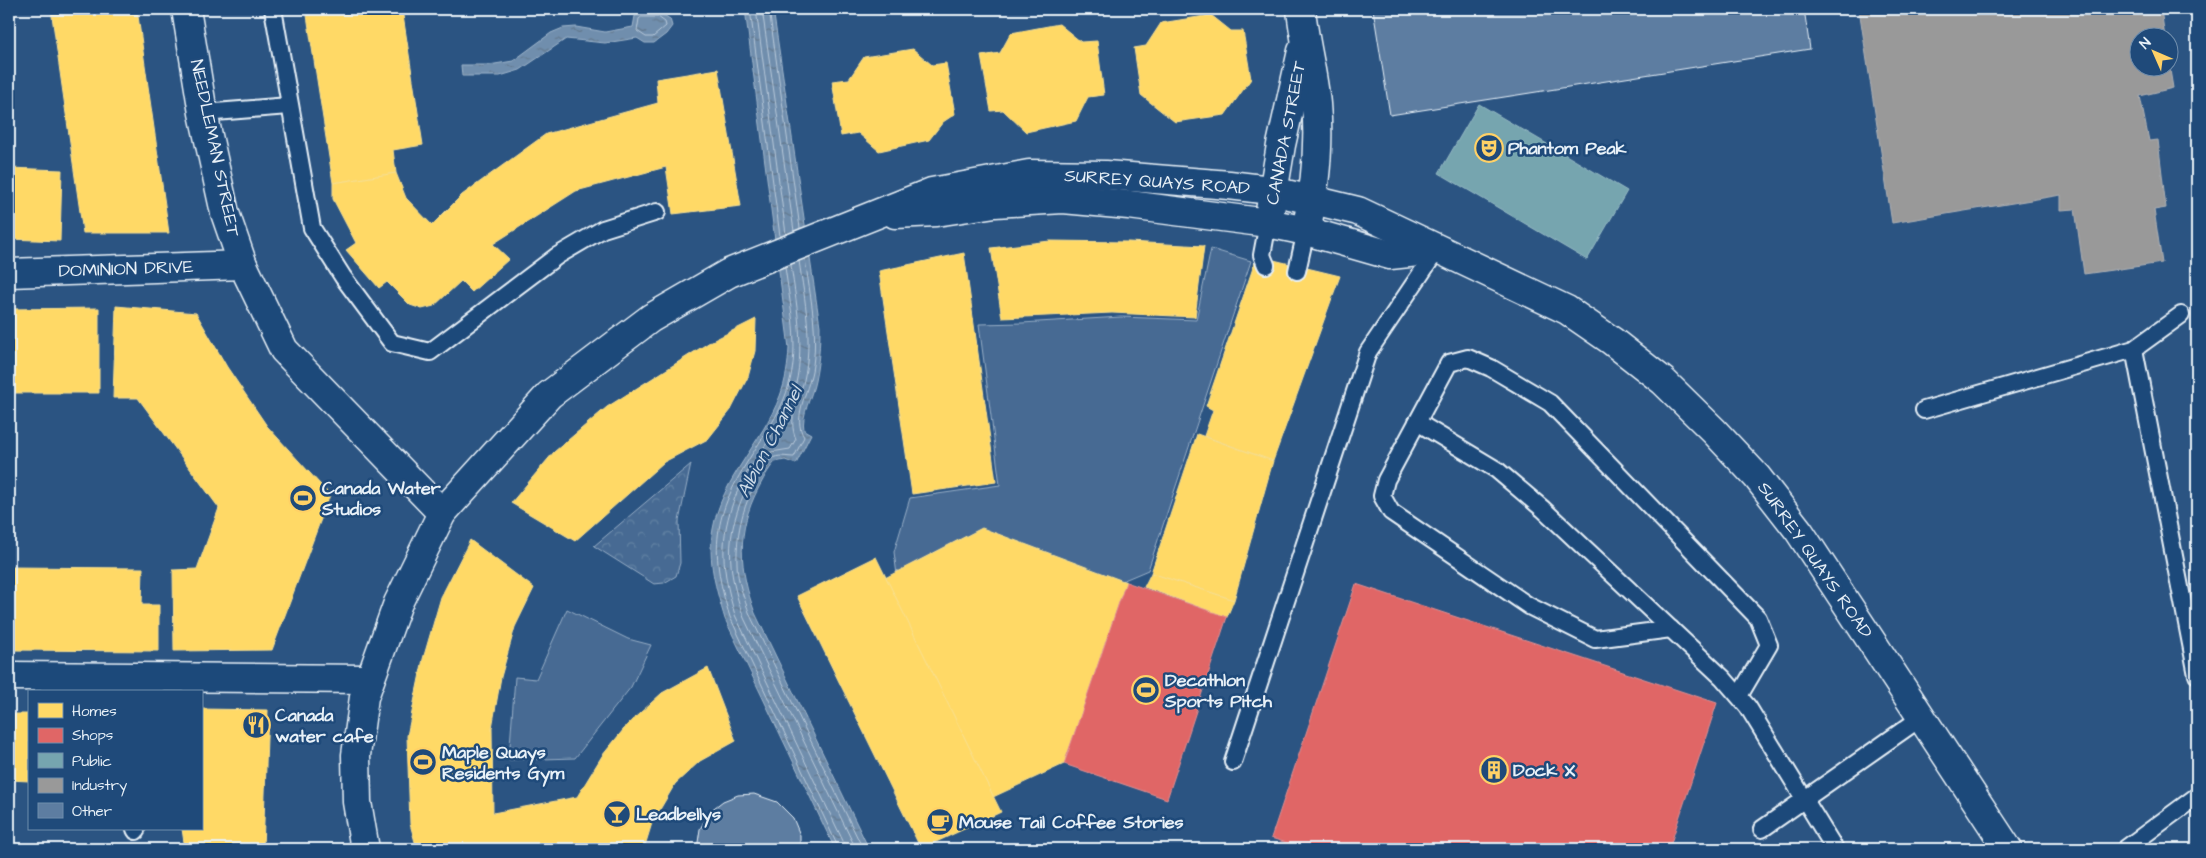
<svg xmlns="http://www.w3.org/2000/svg" width="2206" height="858" font-family="'Architects Daughter',sans-serif">
<style>
.park{fill:url(#park-crowns);stroke:#98aec6}
.garden{fill:#476b93;stroke:#98aec6}
.water{fill:url(#water-ripples);stroke:#a0b6cb}
.homes{fill:#ffd966;stroke:#f8e092}
.shops{fill:#e06666;stroke:#e29092}
.public{fill:#76a5af;stroke:#98bcc5}
.industry{fill:#999;stroke:#b1b3b6}
.lines{fill:none;stroke-linecap:round;stroke-linejoin:round}
.shore{stroke:#b8c9da;stroke-width:1}
.building{fill:#5d7da1;stroke:#e8f1f8}
.lane-casing{stroke:#e8f1f8;stroke-width:20}
.street-casing{stroke:#e8f1f8;stroke-width:31}
.secondary-casing{stroke:#e8f1f8;stroke-width:31}
.lane{stroke:#1f4a7a;stroke-width:16}
.street{stroke:#1f4a7a;stroke-width:28}
.secondary{stroke:#1f4a7a;stroke-width:28}
.labels{text-anchor:middle;dominant-baseline:central;stroke-width:5;stroke-linejoin:round;paint-order:stroke}
.street-label{font-size:18px;fill:#e8f1f8;stroke:#1f4a7a}
.poi-label{font-size:18px;font-weight:bold;fill:#e8f1f8;stroke:#1f4a7a;text-anchor:start}
.water-label{font-size:19px;font-style:italic;fill:#d0dde9;stroke:#1f4a7a}
</style>
<defs>
<pattern id="park-crowns" width="20" height="18" patternUnits="userSpaceOnUse" patternTransform="scale(1.25)"><rect width="20" height="18" fill="#476b93"/><path d="M2 6a3 3 0 1 1 6 0M12 15a3 3 0 1 1 6 0" fill="none" stroke="#6281a3"/></pattern>
<pattern id="water-ripples" width="26" height="14" patternUnits="userSpaceOnUse" patternTransform="scale(1.25)"><rect width="26" height="14" fill="#708ead"/><path d="M2 4q2-2 4 0t4 0M15 11q2-2 4 0t4 0" fill="none" stroke="#61768a"/></pattern>
</defs>
<rect width="100%" height="100%" fill="#2b5482"/>
<filter id="ink" filterUnits="userSpaceOnUse"><feTurbulence type="fractalNoise" baseFrequency=".02" numOctaves="2"/><feDisplacementMap in="SourceGraphic" scale="10" xChannelSelector="R" yChannelSelector="G"/><feConvolveMatrix kernelMatrix="1 2 1 2 8 2 1 2 1" color-interpolation-filters="sRGB"/></filter>
<g filter="url(#ink)">
<!-- park -->
<path class="park" d="M691,464L679,521L680,563L676,576L664,583L654,584L594,546Z"/>
<!-- garden -->
<g class="garden">
<path d="M1211,249L1251,261L1148,570L1110,586L900,598L894,552L910,498L1000,485L979,324L1022,323L1121,317L1196,320Z"/>
<path d="M567,609L628,639L651,645L631,687L575,758L509,760L515,677L536,679Z"/>
</g>
<!-- water -->
<g class="water">
<path d="M745,9H773L820,326C820,345 819,362 815,381C812,397 801,414 804,430L811,434L796,464L785,460L775,462C768,469 763,480 758,489C736,532 739,569 755,613L869,849H835L725,619C716,589 707,560 713,529C722,478 762,443 780,396C786,380 788,365 789,348Z"/>
<path d="M639,12H659L670,19L672,26L666,34L654,43H645L637,38L605,43L566,39L520,70L500,76H462L461,65H489L513,61L551,33L563,28L576,27L605,32L633,27L635,16Z"/>
</g>
<!-- homes -->
<g class="homes">
<path d="M51,9H137L169,233H83Z"/>
<path d="M306,9H402L423,145L393,150L396,173L333,183Z"/>
<path d="M1211,15L1231,31H1243L1251,79L1225,115L1175,122L1141,95L1134,48L1146,46L1161,23Z"/>
<path d="M1059,24L1081,42L1097,41L1104,95L1088,97L1076,121L1026,132L1003,110L991,111L981,56L1000,53L1011,33Z"/>
<path d="M913,49L932,65L946,63L955,114L943,122L929,140L879,151L858,133L841,136L832,81L849,79L864,57Z"/>
<path d="M718,69L741,206L673,214L666,167L576,191L493,244L509,259L472,292L461,281L434,306L422,309L410,305L387,282L379,288L346,250L356,243L333,199V183L396,173L406,198L432,225L462,195L546,134L658,103L656,79Z"/>
<path d="M9,168L62,170L60,241L9,239Z"/>
<path d="M1050,241L1128,242L1204,246L1195,317L1112,313L1002,318L991,248Z"/>
<path d="M964,253L996,482L912,494L879,271Z"/>
<path d="M1257,256L1340,276L1273,461L1204,436L1213,410L1206,406Z"/>
<path d="M116,306L196,313L227,367L267,426L330,495L272,650L174,651L173,570L197,569L219,508L138,398H113Z"/>
<path d="M99,308V393H9V309Z"/>
<path d="M756,319L755,351L748,377L731,410L708,439L664,462L575,541L511,503L554,452L607,407L710,342Z"/>
<path d="M1197,434L1273,461L1234,600L1151,573Z"/>
<path d="M982,528L1126,582L1064,764L993,797L885,578Z"/>
<path d="M470,540L534,588L515,627L501,677L492,728L493,813L577,797L602,756L628,724L662,693L708,668L736,741L700,761L675,784L652,823L644,849H417L410,824L407,736L423,659L441,597Z"/>
<path d="M876,557L1001,812L921,849L797,596Z"/>
<path d="M9,567L143,568L142,605H159V651L9,650Z"/>
<path d="M1151,573L1234,600L1227,617L1144,587Z"/>
<path d="M201,709L268,710L263,849H185L182,829H201Z"/>
<path d="M9,714H29V781L9,780Z"/>
</g>
<!-- shops -->
<g class="shops">
<path d="M1126,582L1227,617L1167,799L1064,764Z"/>
<path d="M1356,584L1717,703L1669,849H1306L1271,838Z"/>
</g>
<!-- public -->
<path class="public" d="M1479,104L1627,191L1587,260L1439,173Z"/>
<!-- industry -->
<path class="industry" d="M1859,9H2161L2165,38H2138V68H2168V58L2173,88L2140,96L2149,141L2158,140L2166,208L2154,210L2162,263L2084,274L2075,209L2061,210V195L1892,223Z"/>
<g class="lines">
<!-- shore -->
<g class="shore">
<path d="M750,9L780,236"/>
<path d="M756,9L786,234"/>
<path d="M762,9L794,231"/>
<path d="M769,9L800,228"/>
<path d="M642,17H658L665,22L666,26L653,37H646L637,31L639,19Z"/>
<path d="M805,259C810,296 819,334 812,371C808,392 792,418 804,437L794,457C786,457 778,454 771,459C766,462 763,469 760,475C744,502 736,531 737,563C737,581 744,598 750,615L863,849"/>
<path d="M791,265C797,310 808,358 790,402C782,421 770,438 759,455L761,459L771,452L790,449L796,439C787,418 799,400 804,380C813,340 805,301 799,261"/>
<path d="M785,267C790,305 800,346 789,384C783,408 769,428 756,448C715,511 707,545 730,617L839,849"/>
<path d="M846,849L844,843L735,615C722,570 718,539 736,495C741,482 748,468 758,459L760,462C728,519 721,555 744,618L856,849"/>
</g>
</g>
<!-- building -->
<g class="building">
<path d="M1373,9H1804L1810,49L1390,115Z"/>
<path d="M754,794L777,802L793,818L800,835V849H697L700,829L710,811L723,801L738,795Z"/>
</g>
<g class="lines">
<defs>
<g id="lane">
<path d="M273,9L312,228L343,277L392,343L430,352L557,256L603,229L657,212"/>
<path d="M203,113L289,106"/>
<path d="M1266,265L1262,255L1268,223"/>
<path d="M1297,271L1306,231"/>
<path d="M2134,349L2197,675"/>
<path d="M1924,410L2134,349L2181,315"/>
<path d="M1417,422L1497,470L1543,509L1723,678L1748,707L1835,849"/>
<path d="M1671,629L1595,639L1529,606L1391,512L1382,496L1386,480L1449,363L1468,358L1491,368L1550,403L1758,618L1769,645L1739,696"/>
<path d="M1233,762L1368,352L1437,250"/>
<path d="M135,829L136,831"/>
<path d="M1762,829L1922,717"/>
<path d="M2125,849L2197,796"/>
</g>
<g id="street">
<path d="M186,9L203,113L225,213L243,265L284,350L442,513"/>
<path d="M1301,9C1304,41 1313,72 1316,104C1320,147 1315,189 1306,231"/>
<path d="M1268,223L1281,145L1302,51"/>
<path d="M9,273L243,265"/>
<path d="M9,676L370,679"/>
</g>
<g id="secondary">
<path d="M895,214L936,212L995,203L1063,199L1129,205L1268,223L1306,231L1390,255L1437,250"/>
<path d="M365,849L357,802L356,755L364,697L398,603L442,513L549,395L651,318L729,273L932,192L1029,174L1106,175L1229,185L1262,189L1313,200L1358,211L1567,310L1612,341L1663,381L1714,431L1757,477L1799,531L2008,849"/>
</g>
</defs>
<!-- lane casing -->
<use href="#lane" class="lane-casing"/>
<!-- street casing -->
<use href="#street" class="street-casing"/>
<!-- secondary casing -->
<use href="#secondary" class="secondary-casing"/>
<!-- lane -->
<use href="#lane" class="lane"/>
<!-- street -->
<use href="#street" class="street"/>
<!-- secondary -->
<use href="#secondary" class="secondary"/>
</g>
</g>
<!-- icons -->
<defs>
<symbol id="theatre-ring" viewBox="-11 -11 22 22"><circle r="9.5" fill="#1f4a7a" stroke="#ffd166" stroke-width="1.5"/><path d="M-5-5.5Q0-4 5-5.5V0Q5 5 0 6Q-5 5-5 0ZM-3.3-2.5H-1v1.5H-3.3ZM1-2.5H3.3v1.5H1ZM-2.8 1Q0 5.5 2.8 1Z" fill="#ffd166"/></symbol>
<symbol id="stadium-ring" viewBox="-11 -11 22 22"><circle r="9.5" fill="#1f4a7a" stroke="#ffd166" stroke-width="1.5"/><path d="M0-5a6.5 5 0 1 0 0 10a6.5 5 0 1 0 0-10ZM-3.5-1.8h7v3.6h-7Z" fill="#ffd166"/></symbol>
<symbol id="restaurant-ring" viewBox="-11 -11 22 22"><circle r="9.5" fill="#1f4a7a" stroke="#ffd166" stroke-width="1.5"/><path d="M-5-6h1v4h1v-4h1v4h1v-4h1v5L-1.5 .5V6h-2V.5L-5-1ZM5-6V6H3V1.5H1.5Q1.5-4 5-6Z" fill="#ffd166"/></symbol>
<symbol id="building-ring" viewBox="-11 -11 22 22"><circle r="9.5" fill="#1f4a7a" stroke="#ffd166" stroke-width="1.5"/><path d="M-4-6H4V6H1V3H-1V6H-4ZM-2.5-4.3h1.7v1.8h-1.7ZM.8-4.3h1.7v1.8H.8ZM-2.5-1h1.7V.8h-1.7ZM.8-1h1.7V.8H.8Z" fill="#ffd166"/></symbol>
<symbol id="bar-ring" viewBox="-11 -11 22 22"><circle r="9.5" fill="#1f4a7a" stroke="#ffd166" stroke-width="1.5"/><path d="M-6-5H6L.8 .8V4.5H3.5V6h-7V4.5H-.8V.8Z" fill="#ffd166"/></symbol>
<symbol id="cafe-ring" viewBox="-11 -11 22 22"><circle r="9.5" fill="#1f4a7a" stroke="#ffd166" stroke-width="1.5"/><path d="M-5.5-4.5H6V0H3Q3 3.5 0 3.5H-2.5Q-5.5 3.5-5.5 0ZM3-3.2v2h1.7v-2ZM-6 4.5H4V6H-6Z" fill="#ffd166"/></symbol>
</defs>
<g fill-rule="evenodd">
<use href="#theatre-ring" x="1473" y="132" width="32" height="32"/>
<use href="#stadium-ring" x="287" y="482" width="32" height="32"/>
<use href="#stadium-ring" x="1130" y="674" width="32" height="32"/>
<use href="#restaurant-ring" x="240" y="709" width="32" height="32"/>
<use href="#stadium-ring" x="407" y="746" width="32" height="32"/>
<use href="#building-ring" x="1478" y="754" width="32" height="32"/>
<use href="#bar-ring" x="601" y="798" width="32" height="32"/>
<use href="#cafe-ring" x="924" y="806" width="32" height="32"/>
</g>
<g class="labels">
<!-- street labels -->
<g class="street-label">
<text transform="translate(1286 133) rotate(-79)">CANADA STREET</text>
<text transform="translate(215 148) rotate(78)">NEEDLEMAN STREET</text>
<text transform="translate(1157 182) rotate(4)">SURREY QUAYS ROAD</text>
<text transform="translate(126 269) rotate(-2)">DOMINION DRIVE</text>
<text transform="translate(1815 560) rotate(55)">SURREY QUAYS ROAD</text>
</g>
<!-- poi labels -->
<g class="poi-label">
<text x="1508" y="148">Phantom Peak</text>
<text x="322" y="488">Canada Water<tspan x="322" dy="21">Studios</tspan></text>
<text x="1165" y="680">Decathlon<tspan x="1165" dy="21">Sports Pitch</tspan></text>
<text x="275" y="715">Canada<tspan x="275" dy="21">water cafe</tspan></text>
<text x="442" y="752">Maple Quays<tspan x="442" dy="21">Residents Gym</tspan></text>
<text x="1513" y="770">Dock X</text>
<text x="636" y="814">Leadbellys</text>
<text x="959" y="822">Mouse Tail Coffee Stories</text>
</g>
<!-- water labels -->
<g class="water-label">
<text transform="translate(770 442) rotate(-63)">Albion Channel</text>
</g>
</g>
<!-- margin -->
<rect width="2206" height="858" fill="none" stroke="#1f4a7a" stroke-width="30"/>
<rect x="15" y="15" width="2176" height="828" fill="none" stroke="#e8f1f8" stroke-width="2" filter="url(#ink)"/>
<!-- legend -->
<rect x="28" y="690" width="175" height="140" fill="#1f4a7a" stroke="#6f8dac"/>
<rect x="38" y="703" width="25" height="15" fill="#ffd966" stroke="#6f8dac"/>
<text x="72" y="716" font-size="15" fill="#e8f1f8">Homes</text>
<rect x="38" y="728" width="25" height="15" fill="#e06666" stroke="#6f8dac"/>
<text x="72" y="740" font-size="15" fill="#e8f1f8">Shops</text>
<rect x="38" y="753" width="25" height="15" fill="#76a5af" stroke="#6f8dac"/>
<text x="72" y="766" font-size="15" fill="#e8f1f8">Public</text>
<rect x="38" y="778" width="25" height="15" fill="#999999" stroke="#6f8dac"/>
<text x="72" y="790" font-size="15" fill="#e8f1f8">Industry</text>
<rect x="38" y="803" width="25" height="15" fill="#5d7da1" stroke="#6f8dac"/>
<text x="72" y="816" font-size="15" fill="#e8f1f8">Other</text>
<!-- north arrow -->
<g transform="translate(2154 52) rotate(315)"><circle r="24" fill="#1f4a7a" stroke="#6f8dac"/>
<path d="M0-4L9 19L0 12L-9 19Z" fill="#ffd166"/>
<text y="-8" font-size="14" font-weight="bold" text-anchor="middle" fill="#e8f1f8">N</text>
</g>
</svg>
